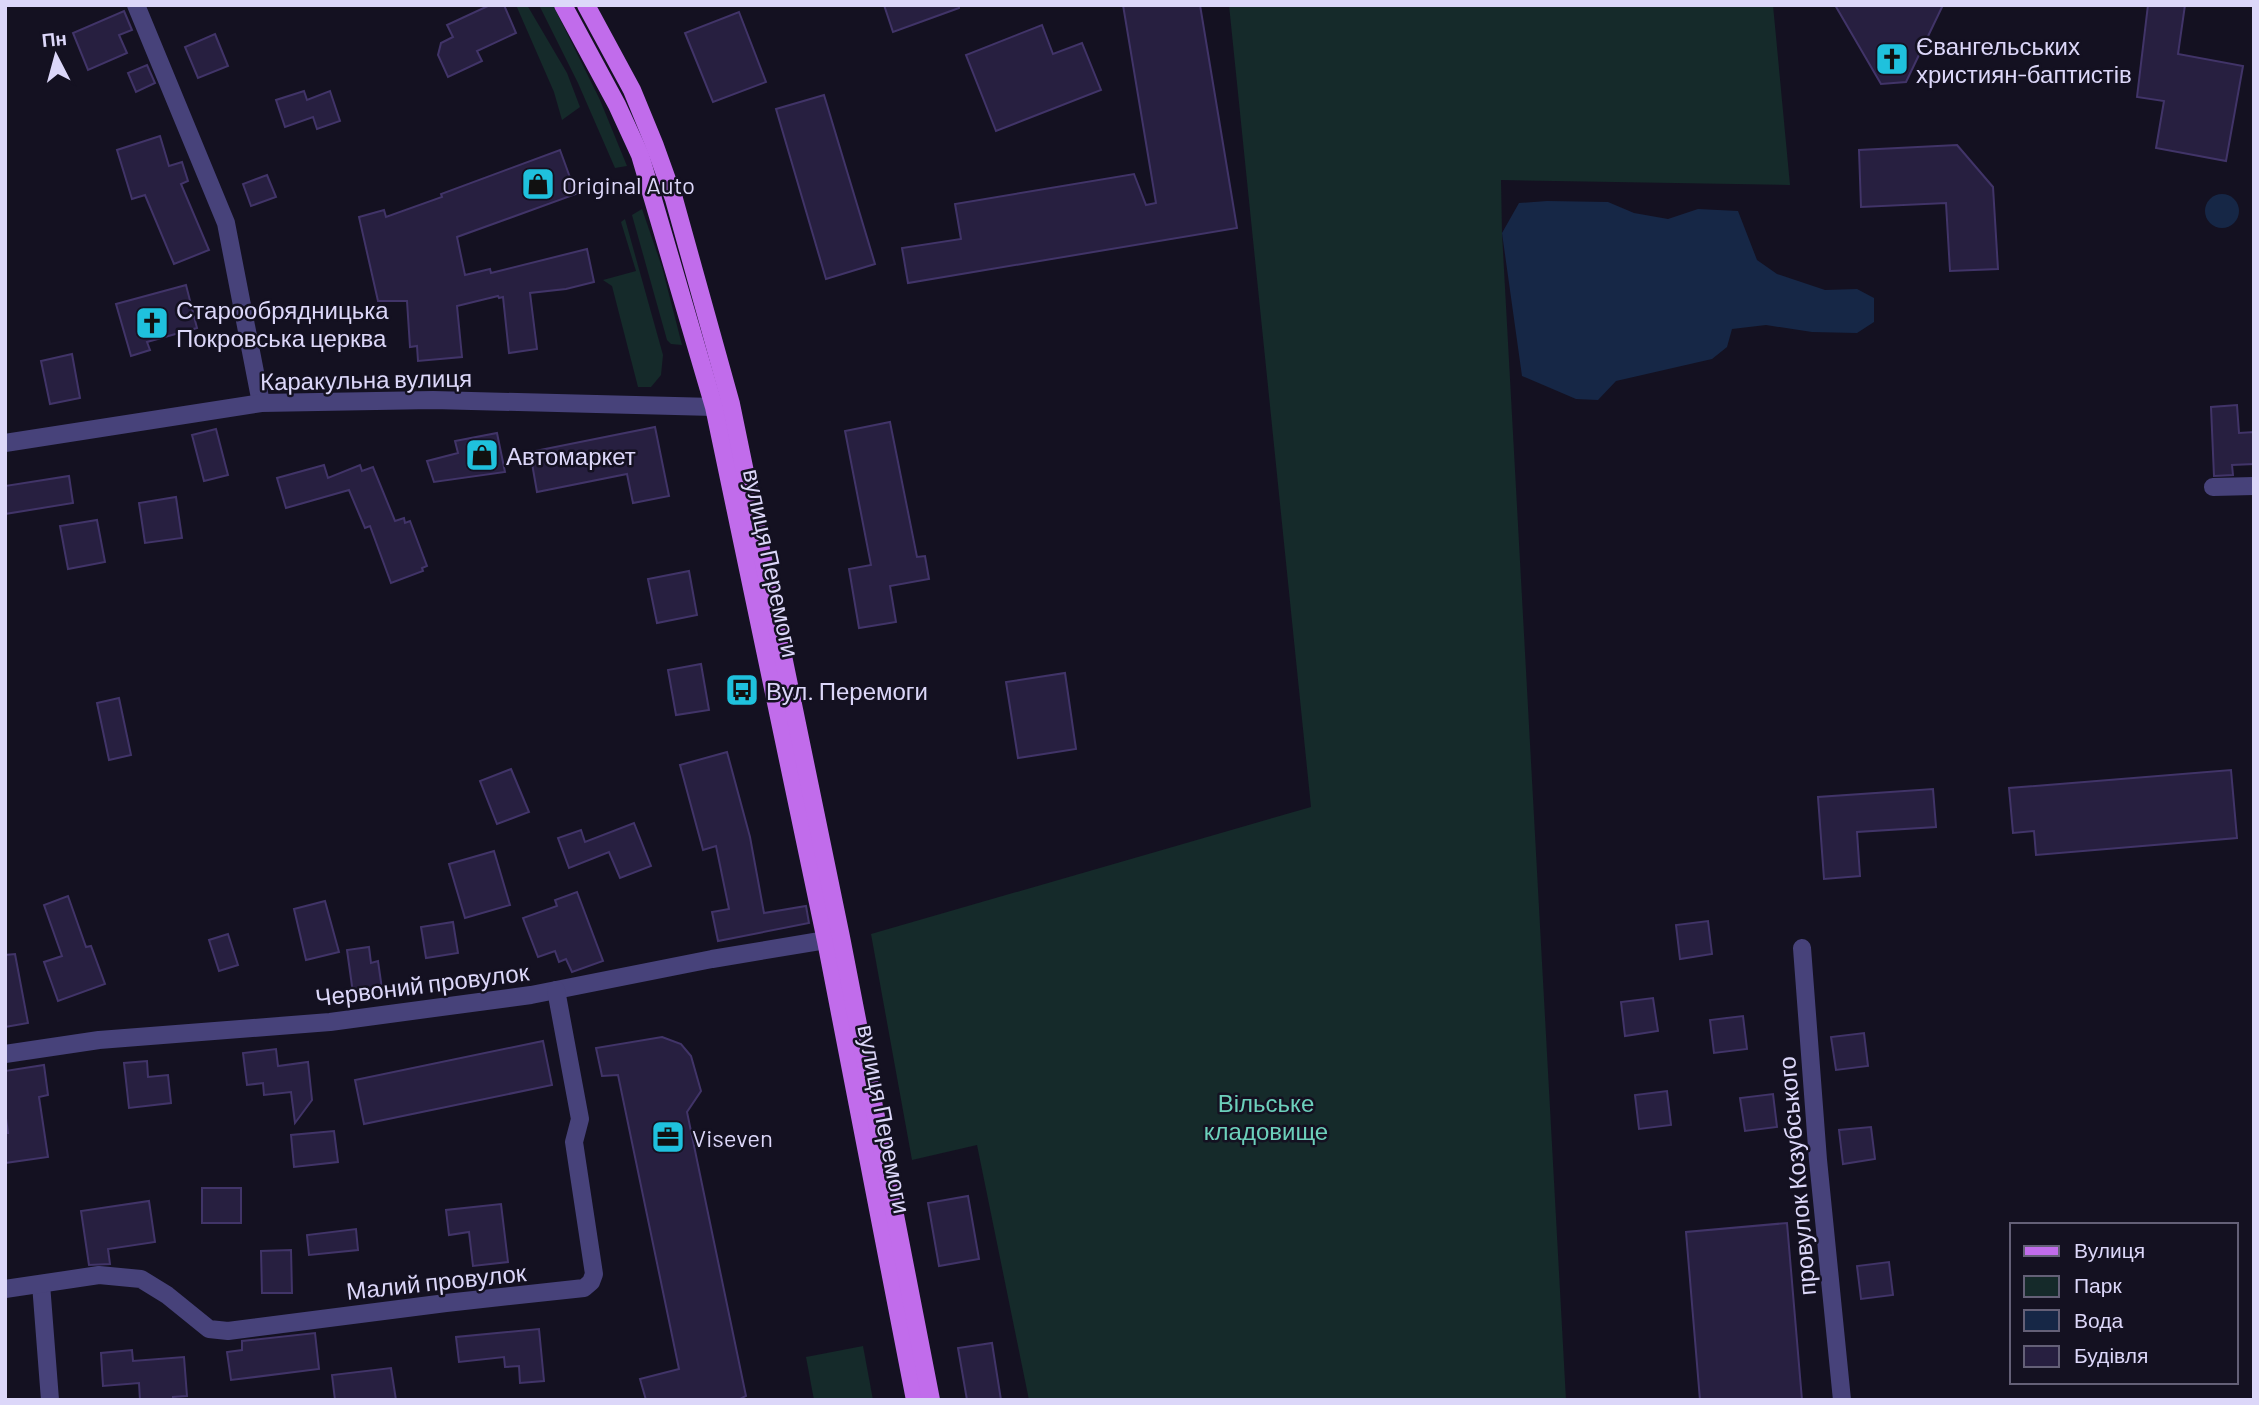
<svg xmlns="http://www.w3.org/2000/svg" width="2259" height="1405" font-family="Barlow,sans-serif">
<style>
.green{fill:#152a2a}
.water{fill:#162746}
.building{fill:#271f40;stroke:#413468;stroke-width:2}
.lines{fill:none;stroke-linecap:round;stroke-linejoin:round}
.minor{stroke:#47427a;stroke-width:18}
.major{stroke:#c16ceb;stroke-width:18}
.labels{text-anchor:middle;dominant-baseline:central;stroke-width:5;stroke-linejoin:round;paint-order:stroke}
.poi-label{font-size:24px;fill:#dcd7f9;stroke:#141121;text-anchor:start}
.street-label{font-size:24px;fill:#dcd7f9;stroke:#141121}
.park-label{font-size:24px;fill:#6cd0bb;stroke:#141121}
</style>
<rect width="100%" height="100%" fill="#141121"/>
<!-- green -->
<g class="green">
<path d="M516,5H527L567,73L580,107L562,120L554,92Z"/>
<path d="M539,5H553L600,100L627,166L615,168L578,83Z"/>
<path d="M1229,5H1773L1790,185L1501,180L1502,233L1566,1400H1029L977,1145L912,1160L871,934L1311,807Z"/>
<path d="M642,209L662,267L682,345L671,344L667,340L632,215Z"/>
<path d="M625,219L663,355L661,375L651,387H638L612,286L603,280L636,271L621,222Z"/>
<path d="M863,1346L873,1400H814L806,1357Z"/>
</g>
<!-- water -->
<g class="water">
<circle cx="2222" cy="211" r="17"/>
<path d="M1547,201L1608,202L1634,213L1668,219L1698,209L1738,211L1757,260L1777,274L1825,290L1857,289L1874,298V322L1857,333L1812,332L1766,325L1732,329L1727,347L1712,359L1616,381L1598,400L1576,399L1522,376L1502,233L1519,203Z"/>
</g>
<!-- building -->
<g class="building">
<path d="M490,5H504L516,33L477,51L482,61L448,77L438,55L441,43L453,37L447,25Z"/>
<path d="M884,5H959V8L893,32Z"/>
<path d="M1123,5H1200L1237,228L908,283L902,248L961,239L955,204L1134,174L1146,205L1156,203Z"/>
<path d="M1835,5H1943L1906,82L1881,84Z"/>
<path d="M2148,5H2185L2178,54L2243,66L2226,161L2156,148L2164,101L2137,97Z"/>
<path d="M124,11L132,30L119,35L127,53L88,70L73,33Z"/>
<path d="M739,12L766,82L713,102L685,33Z"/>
<path d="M1042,25L1053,54L1082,43L1101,90L996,131L966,55Z"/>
<path d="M215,34L228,66L198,78L185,47Z"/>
<path d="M147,65L155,83L136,92L128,73Z"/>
<path d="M304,91L307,100L330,91L340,121L317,129L313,117L285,127L276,100Z"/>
<path d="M824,95L875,264L826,279L776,109Z"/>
<path d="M160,136L169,166L182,162L188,181L181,184L209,250L174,264L145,195L132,199L117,150Z"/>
<path d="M1957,145L1993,187L1998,269L1950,271L1946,203L1861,207L1859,150Z"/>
<path d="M560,150L576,194L457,237L465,275L490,269L491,273L587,249L594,282L566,289L530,293L537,349L509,353L503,297L499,298L498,296L457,306L462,357L418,361L417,346L410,347L407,301H378L359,217L384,210L386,217L442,197L441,194Z"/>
<path d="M267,175L276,197L251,206L243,184Z"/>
<path d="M186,285L197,328L147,342L150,350L131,356L116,304Z"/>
<path d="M72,354L80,398L50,404L41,361Z"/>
<path d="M2237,405L2239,433L2254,432V464L2232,465L2233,475L2214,476L2211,407Z"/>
<path d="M890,422L917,557L925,556L929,579L890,586L896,622L859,628L849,569L871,565L845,431Z"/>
<path d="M655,427L669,496L633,503L627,474L537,492L530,452Z"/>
<path d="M216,429L228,475L204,481L192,435Z"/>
<path d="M497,433L505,472L434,482L427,461L458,453L455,441Z"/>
<path d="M324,465L328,478L360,465L362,471L373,467L395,521L404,518L405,523L410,521L427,566L422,568L423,571L391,583L370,526L365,528L349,490L286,508L277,478Z"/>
<path d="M69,476L73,503L5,514V486Z"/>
<path d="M176,497L182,538L145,543L139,503Z"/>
<path d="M97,520L105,562L68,569L60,526Z"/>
<path d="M689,571L697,615L657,623L648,579Z"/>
<path d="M701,664L709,710L676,715L668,670Z"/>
<path d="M1065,673L1076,749L1018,758L1006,682Z"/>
<path d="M119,698L131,755L109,760L97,703Z"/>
<path d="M727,752L750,837L764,913L806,906L809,923L718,941L712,912L729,909L716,846L703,850L680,765Z"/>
<path d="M511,769L529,812L497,824L480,781Z"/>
<path d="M2231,770L2237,838L2036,855L2034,831L2013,833L2009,788Z"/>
<path d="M1933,789L1936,827L1857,832L1860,876L1824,879L1818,797Z"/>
<path d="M634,823L651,866L620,878L609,852L569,868L558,838L581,830L585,842Z"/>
<path d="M494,851L510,905L465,918L449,864Z"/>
<path d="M577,892L603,961L572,972L566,959L559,962L555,951L538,957L523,918L557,906L555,900Z"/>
<path d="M68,896L86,947L91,946L105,984L58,1001L44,962L62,956L44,905Z"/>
<path d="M325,901L339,952L306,960L294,909Z"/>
<path d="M1708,921L1712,954L1680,959L1676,925Z"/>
<path d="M453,922L458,953L426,958L421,927Z"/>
<path d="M228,934L238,965L219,971L209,940Z"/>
<path d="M369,947L371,963L378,961L382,989L353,993L347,950Z"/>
<path d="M15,954L28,1023L5,1027V955Z"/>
<path d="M1653,998L1658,1031L1625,1036L1621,1002Z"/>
<path d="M1743,1016L1747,1049L1714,1053L1710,1020Z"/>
<path d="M1864,1033L1868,1066L1836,1070L1831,1037Z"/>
<path d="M662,1037L681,1044L691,1056L701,1091L687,1112L746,1396L738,1400H646L640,1379L679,1369L618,1075L602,1076L596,1048Z"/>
<path d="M543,1041L552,1085L364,1124L355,1080Z"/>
<path d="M276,1049L278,1066L308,1062L312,1100L295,1123L291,1092L264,1095L263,1083L247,1085L243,1053Z"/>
<path d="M147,1061L148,1077L168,1075L171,1103L129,1108L124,1063Z"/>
<path d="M44,1065L48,1095L39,1097L48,1157L5,1163V1133H8L5,1111V1071Z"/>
<path d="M1667,1091L1671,1125L1639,1129L1635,1095Z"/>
<path d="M1773,1094L1777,1127L1745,1131L1740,1098Z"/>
<path d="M1871,1127L1875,1159L1843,1164L1839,1130Z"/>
<path d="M334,1131L338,1162L294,1167L291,1135Z"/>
<rect x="202" y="1188" width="39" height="35"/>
<path d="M968,1196L979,1259L939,1266L928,1203Z"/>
<path d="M149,1201L155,1242L108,1249L110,1264L89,1265L81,1211Z"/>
<path d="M501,1204L508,1262L473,1266L469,1232L449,1235L446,1210Z"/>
<path d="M1787,1223L1802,1400H1700L1686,1232Z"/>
<path d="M356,1229L358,1250L309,1255L307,1235Z"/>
<path d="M291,1250L292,1293H262L261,1251Z"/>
<path d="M1889,1262L1893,1295L1861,1299L1857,1266Z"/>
<path d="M539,1329L544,1381L520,1383L519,1366L505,1367L504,1357L459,1362L456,1337Z"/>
<path d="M315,1333L319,1369L231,1380L227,1352L242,1350V1341Z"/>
<path d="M992,1343L1001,1400H967L958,1348Z"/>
<path d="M132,1350L133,1361L184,1357L187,1396L173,1397V1400H140L139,1383L103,1386L101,1353Z"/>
<path d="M391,1368L396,1400H335L332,1375Z"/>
</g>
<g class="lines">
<!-- minor -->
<g class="minor">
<path d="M136,5L226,223L261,403"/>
<path d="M5,443L261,403L433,400L714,407L726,404"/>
<path d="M2213,487L2254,486"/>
<path d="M1802,948L1818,1160L1842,1400"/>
<path d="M5,1054L99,1040L330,1022L531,995L712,959L838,938"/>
<path d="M41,1284L50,1400"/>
<path d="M5,1289L99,1275L141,1279L167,1295L209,1329L228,1331L446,1303L584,1288L591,1282L594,1274L574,1142L580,1119L556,990"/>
</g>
<!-- major -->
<g class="major">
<path d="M563,5L617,105L640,155L714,407L826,941L915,1400"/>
<path d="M586,5L632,90L655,146L674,199L731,404L841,937L931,1400"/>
</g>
</g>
<!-- icons -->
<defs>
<symbol id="church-square" viewBox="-11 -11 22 22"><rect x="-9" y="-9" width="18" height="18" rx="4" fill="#1fc1dd" stroke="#141121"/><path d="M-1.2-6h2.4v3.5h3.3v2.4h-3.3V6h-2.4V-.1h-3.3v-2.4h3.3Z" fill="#111"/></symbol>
<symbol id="shop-square" viewBox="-11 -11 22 22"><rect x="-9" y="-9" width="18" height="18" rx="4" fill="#1fc1dd" stroke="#141121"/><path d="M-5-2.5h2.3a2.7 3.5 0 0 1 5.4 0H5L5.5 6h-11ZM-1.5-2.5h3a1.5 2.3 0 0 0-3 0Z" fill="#111"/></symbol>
<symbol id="bus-square" viewBox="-11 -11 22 22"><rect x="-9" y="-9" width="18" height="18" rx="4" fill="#1fc1dd" stroke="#141121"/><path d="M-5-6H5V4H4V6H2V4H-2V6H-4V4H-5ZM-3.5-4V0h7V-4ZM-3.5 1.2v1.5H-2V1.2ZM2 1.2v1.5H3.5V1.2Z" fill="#111"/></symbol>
<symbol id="office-square" viewBox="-11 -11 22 22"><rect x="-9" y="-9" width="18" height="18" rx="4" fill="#1fc1dd" stroke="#141121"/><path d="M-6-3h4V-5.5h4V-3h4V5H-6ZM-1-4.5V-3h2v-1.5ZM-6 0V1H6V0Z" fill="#111"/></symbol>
</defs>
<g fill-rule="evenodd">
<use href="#church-square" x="1873" y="40" width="38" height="38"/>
<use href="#shop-square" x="519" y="165" width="38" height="38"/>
<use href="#church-square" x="133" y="304" width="38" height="38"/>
<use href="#shop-square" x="463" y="436" width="38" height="38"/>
<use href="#bus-square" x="723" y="671" width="38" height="38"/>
<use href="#office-square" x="649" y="1118" width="38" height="38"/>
</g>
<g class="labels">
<!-- poi labels -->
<g class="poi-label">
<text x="1916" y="45">Євангельських<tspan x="1916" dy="28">християн-баптистів</tspan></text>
<text x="562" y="184">Original Auto</text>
<text x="176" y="309">Старообрядницька<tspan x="176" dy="28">Покровська церква</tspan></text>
<text x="506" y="455">Автомаркет</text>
<text x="766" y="690">Вул. Перемоги</text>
<text x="692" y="1137">Viseven</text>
</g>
<!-- street labels -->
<g class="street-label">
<text transform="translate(366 379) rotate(-1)">Каракульна вулиця</text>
<text transform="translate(772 563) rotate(78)">вулиця Перемоги</text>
<text transform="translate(422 984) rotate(-7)">Червоний провулок</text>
<text transform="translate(885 1119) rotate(79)">вулиця Перемоги</text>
<text transform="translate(1796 1176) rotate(-95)">провулок Козубського</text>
<text transform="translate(436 1281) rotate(-6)">Малий провулок</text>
</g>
<!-- park labels -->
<g class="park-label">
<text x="1266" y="1102">Вільське<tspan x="1266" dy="28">кладовище</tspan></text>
</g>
</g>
<!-- border -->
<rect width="2259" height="1405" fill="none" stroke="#dcd7f9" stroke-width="14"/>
<!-- legend -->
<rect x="2010" y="1223" width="228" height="161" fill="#141121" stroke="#646077" stroke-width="2"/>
<rect x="2024" y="1246" width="35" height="10" fill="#c16ceb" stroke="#646077" stroke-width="2"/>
<text x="2074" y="1258" font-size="21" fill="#dcd7f9">Вулиця</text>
<rect x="2024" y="1276" width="35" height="21" fill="#152a2a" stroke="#646077" stroke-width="2"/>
<text x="2074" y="1293" font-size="21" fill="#dcd7f9">Парк</text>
<rect x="2024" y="1310" width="35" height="21" fill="#162746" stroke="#646077" stroke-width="2"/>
<text x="2074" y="1328" font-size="21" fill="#dcd7f9">Вода</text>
<rect x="2024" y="1346" width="35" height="21" fill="#271f40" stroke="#646077" stroke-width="2"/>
<text x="2074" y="1363" font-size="21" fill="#dcd7f9">Будівля</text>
<!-- north arrow -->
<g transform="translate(56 56) rotate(354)" stroke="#141121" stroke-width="5" paint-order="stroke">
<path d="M0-5L12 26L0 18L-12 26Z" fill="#dcd7f9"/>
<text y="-10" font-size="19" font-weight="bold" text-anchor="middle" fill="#dcd7f9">Пн</text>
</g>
</svg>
